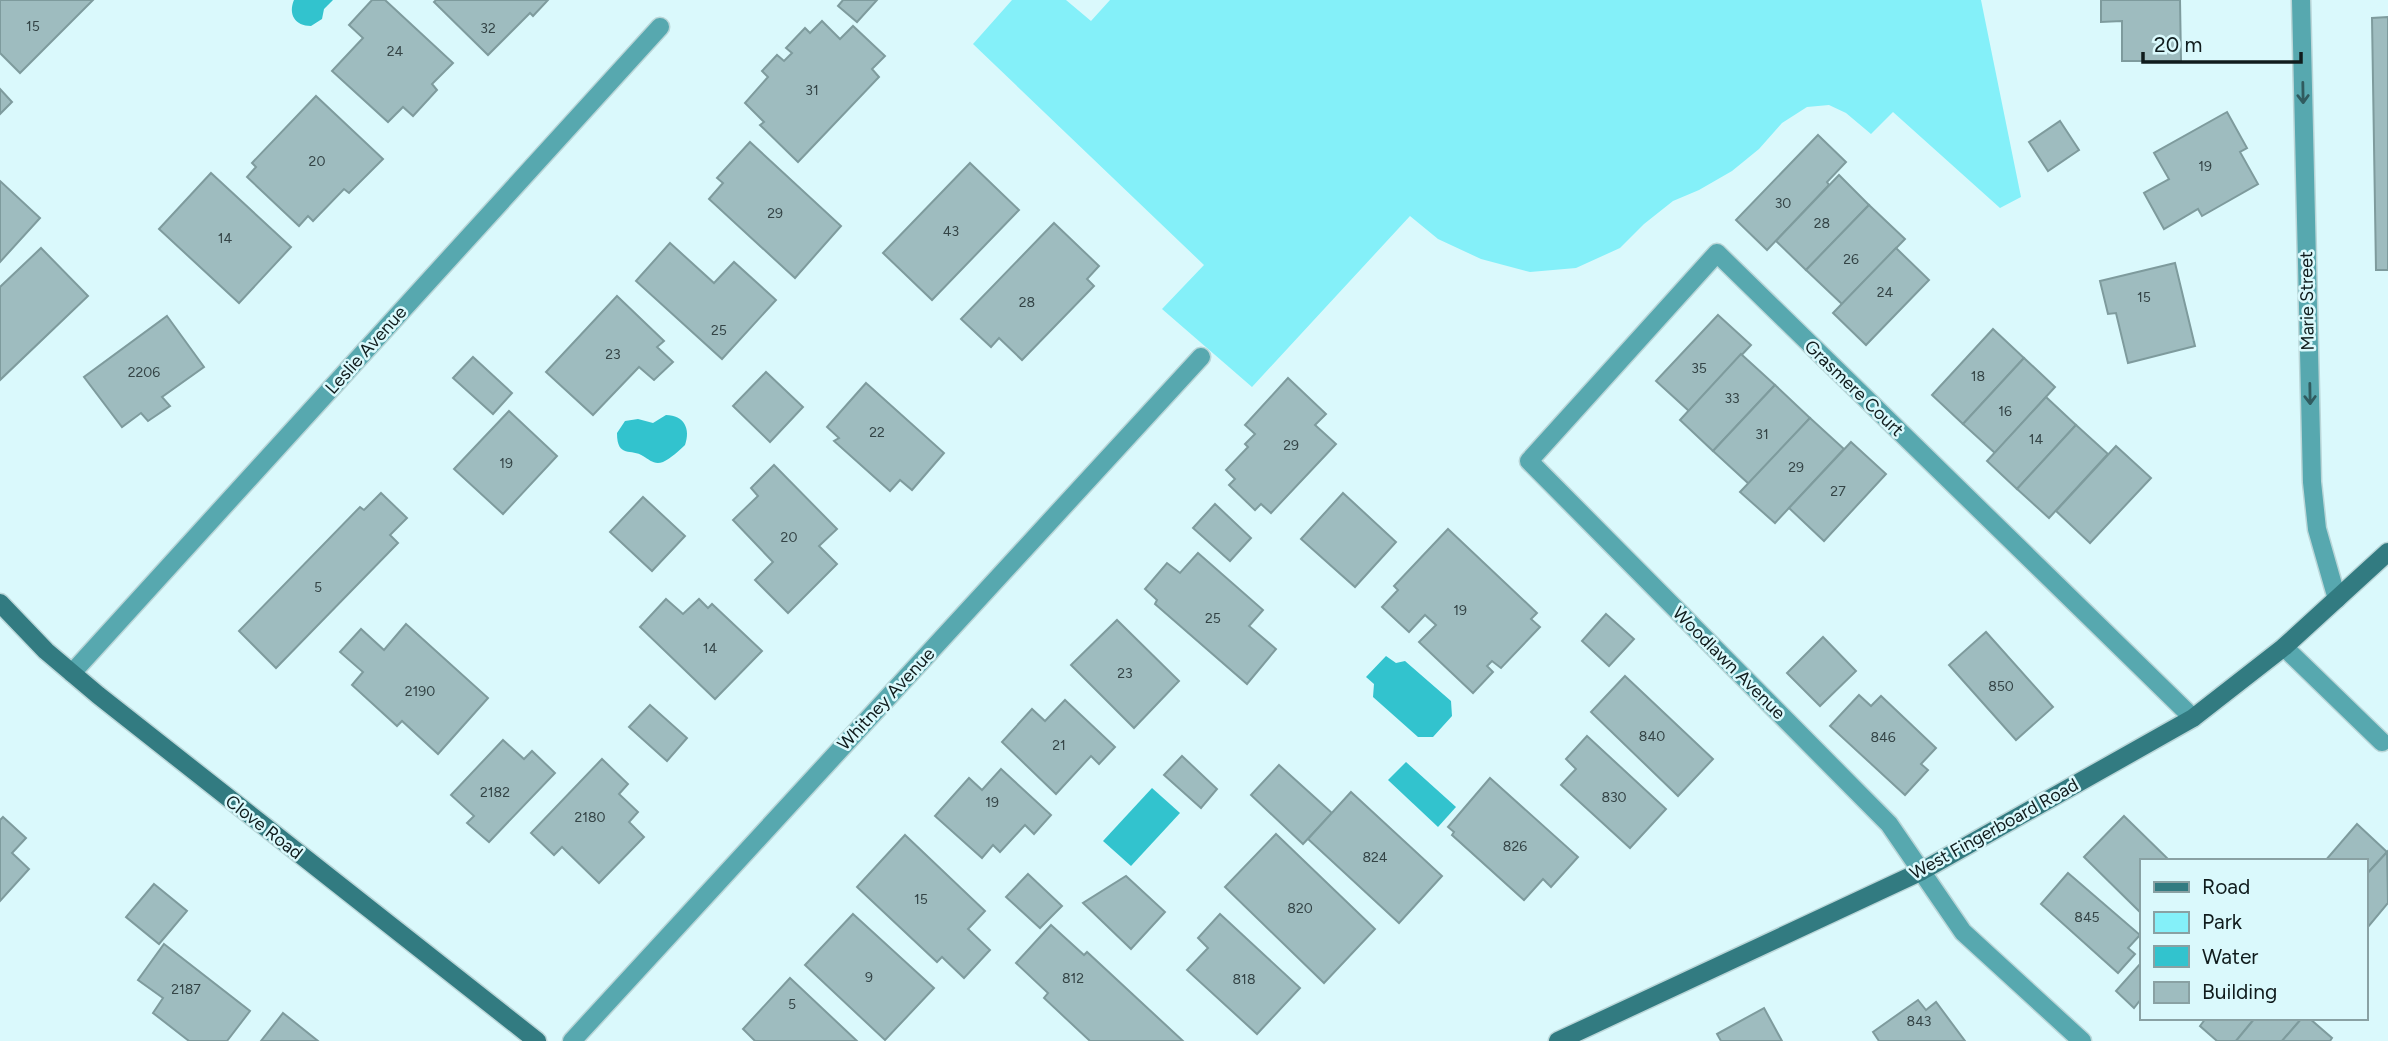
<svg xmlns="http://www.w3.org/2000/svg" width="2388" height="1041" font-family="Figtree,sans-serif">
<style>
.green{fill:#84f0f9}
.water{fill:#32c3ce}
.building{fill:#9ebcbf;stroke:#7e9b9d;stroke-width:2}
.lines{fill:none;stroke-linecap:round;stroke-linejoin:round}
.lane-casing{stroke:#bad6d8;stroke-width:21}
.street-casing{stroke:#bad6d8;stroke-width:21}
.secondary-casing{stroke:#bad6d8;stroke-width:21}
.lane{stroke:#57a8af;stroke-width:18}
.street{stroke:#57a8af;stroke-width:18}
.secondary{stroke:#327b81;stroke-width:18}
.oneway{stroke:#305b5f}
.labels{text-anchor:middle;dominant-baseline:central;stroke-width:5;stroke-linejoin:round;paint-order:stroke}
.number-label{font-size:14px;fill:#344446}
.street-label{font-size:18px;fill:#101c1d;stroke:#daf9fc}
</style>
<rect width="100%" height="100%" fill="#daf9fc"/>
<!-- green -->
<path class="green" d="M1012,0H1066L1091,21L1110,0H1981L2021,197L2000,208L1893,112L1871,134L1846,113L1829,105L1807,107L1782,123L1759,149L1732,171L1699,190L1673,201L1644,224L1620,248L1576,268L1530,272L1481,259L1438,239L1410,216L1252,387L1162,309L1204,265L973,44Z"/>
<!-- water -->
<g class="water">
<path d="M294,0H333L324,9L322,19L311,26C295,26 288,14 294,0Z"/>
<path d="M666,415C684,415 691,429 685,445C680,450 670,459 663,462C654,465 650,460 643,456C632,448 617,459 617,433L625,421L638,419L653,423Z"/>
<path d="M1386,656L1396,663L1405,661L1451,701L1452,716L1433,737H1418L1373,697L1374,684L1366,677Z"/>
<path d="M1406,762L1456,807L1438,827L1388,780Z"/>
<path d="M1152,788L1180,813L1131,866L1103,841Z"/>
</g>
<!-- building -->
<g class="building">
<path d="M0,0H93L20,73L0,53Z"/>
<path d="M372,0H385L453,63L432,84L437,90L413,116L403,107L388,122L332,71L363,38L349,25Z"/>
<path d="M436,0H548L533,16L530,13L488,55L434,2Z"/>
<path d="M843,0H877L857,22L838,6Z"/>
<path d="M2101,0H2180L2181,61H2122V21L2101,22Z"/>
<path d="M2388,17V270H2376L2372,18Z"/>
<path d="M822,21L840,39L853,26L885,56L872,69L879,77L798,162L760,125L764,122L745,103L768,77L762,71L777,55L784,61L792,53L786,48L805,28L810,33Z"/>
<path d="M0,89L12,102L0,114Z"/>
<path d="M316,96L383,159L349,193L344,189L313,221L308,216L299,226L247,177L256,167L252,163Z"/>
<path d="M2227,112L2247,148L2240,152L2258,184L2202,216L2198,209L2164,229L2144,193L2169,179L2154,153Z"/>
<path d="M2060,121L2079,150L2048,171L2029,142Z"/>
<path d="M1818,135L1846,162L1827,182L1829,185L1767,250L1736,220Z"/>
<path d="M750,142L841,226L795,278L709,199L723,183L717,178Z"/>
<path d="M970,163L1019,210L932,300L883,253Z"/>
<path d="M211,173L291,247L239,303L159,229Z"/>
<path d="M1839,175L1869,205L1806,270L1776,241Z"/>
<path d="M0,181L40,218L0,262Z"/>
<path d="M1869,205L1905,239L1842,304L1806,270Z"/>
<path d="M1054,223L1099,266L1087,279L1094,286L1022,360L999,338L991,347L961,319Z"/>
<path d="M670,243L714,283L734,262L776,300L722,359L636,281Z"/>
<path d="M41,248L88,296L0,380V287Z"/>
<path d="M1896,248L1929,280L1866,345L1833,313Z"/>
<path d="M2175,263L2195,346L2128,363L2116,313L2108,314L2100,281Z"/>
<path d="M617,296L664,341L657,347L673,362L654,380L639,367L593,415L546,372Z"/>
<path d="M1718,315L1751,345L1689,411L1656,381Z"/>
<path d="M167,316L204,367L162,397L170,406L148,421L141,413L122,427L84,377Z"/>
<path d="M1993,329L2024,358L1963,424L1932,395Z"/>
<path d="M1741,354L1775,385L1713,451L1680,420Z"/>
<path d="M473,357L512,393L493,414L453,378Z"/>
<path d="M2024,358L2055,387L1995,453L1963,424Z"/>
<path d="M766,372L803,407L770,442L733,406Z"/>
<path d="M1288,378L1326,414L1315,425L1336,444L1271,513L1261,504L1255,510L1229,485L1235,479L1226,470L1248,447L1245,444L1255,434L1245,425Z"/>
<path d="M866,383L944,453L912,490L900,480L890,491L834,441L839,438L827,427Z"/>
<path d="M1775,385L1810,418L1749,484L1713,451Z"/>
<path d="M2046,397L2076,425L2017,489L1987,461Z"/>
<path d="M509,411L557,456L503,514L454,469Z"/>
<path d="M1810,418L1844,449L1775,523L1740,492Z"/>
<path d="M2076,425L2108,454L2049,518L2017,489Z"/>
<path d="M1851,442L1886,474L1824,541L1789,508Z"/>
<path d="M2116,446L2151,478L2090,543L2056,511Z"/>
<path d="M774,465L837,529L819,546L837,564L788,613L755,580L773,562L733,520L758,496L751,488Z"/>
<path d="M381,493L407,518L390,535L398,543L276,668L239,631L360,507L364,510Z"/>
<path d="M1343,493L1396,542L1355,587L1301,539Z"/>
<path d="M643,497L685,536L652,571L610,532Z"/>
<path d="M1215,504L1251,538L1230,561L1193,528Z"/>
<path d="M1448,529L1537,613L1531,619L1540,627L1501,668L1492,661L1487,666L1493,672L1473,693L1419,642L1436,625L1425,615L1409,632L1382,607L1398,590L1394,586Z"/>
<path d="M1198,553L1263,610L1249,626L1276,649L1247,684L1155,604L1157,600L1145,589L1167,563L1180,573Z"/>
<path d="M666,599L683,614L699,599L708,608L712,604L762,651L715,699L640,627Z"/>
<path d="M1606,614L1634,639L1609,666L1582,641Z"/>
<path d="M1117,620L1179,681L1134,728L1071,665Z"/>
<path d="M406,624L488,698L438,754L402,721L397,726L352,685L363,672L340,652L361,629L384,650Z"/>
<path d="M1986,632L2053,707L2016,740L1949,665Z"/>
<path d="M1823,637L1856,671L1820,706L1787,673Z"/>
<path d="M1625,676L1713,759L1678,796L1591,712Z"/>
<path d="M1859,695L1871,706L1881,696L1936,748L1921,764L1928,770L1905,795L1830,726Z"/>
<path d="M1065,700L1115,747L1099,764L1091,756L1056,794L1002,742L1032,709L1045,721Z"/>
<path d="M650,705L687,738L667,761L629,727Z"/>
<path d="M1587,736L1666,809L1630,848L1561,785L1576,769L1566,759Z"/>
<path d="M503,740L524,759L532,751L555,773L489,842L467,823L474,816L451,795Z"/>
<path d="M1182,756L1217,789L1201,808L1164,775Z"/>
<path d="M602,759L628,784L619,794L638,812L629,822L644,837L599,883L562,847L554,855L531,833Z"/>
<path d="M1279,765L1332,813L1303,844L1251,795Z"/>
<path d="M1001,769L1051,815L1034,834L1025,825L1000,852L993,845L982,858L935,816L969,778L982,790Z"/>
<path d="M1490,778L1578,857L1551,887L1543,879L1524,900L1452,835L1454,832L1448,827Z"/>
<path d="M1351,792L1442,876L1399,923L1308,839Z"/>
<path d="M2124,816L2170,861H2141V913L2084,857Z"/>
<path d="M3,817L26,838L12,853L29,869L0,901V820Z"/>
<path d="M2357,824L2387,852L2365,876V861H2325Z"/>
<path d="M1276,834L1375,929L1324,983L1225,887Z"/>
<path d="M905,835L985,911L968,929L990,950L964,978L942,957L937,962L857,887Z"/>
<path d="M2387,852L2388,903L2368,927L2365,925V876Z"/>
<path d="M2068,873L2140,935L2128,948L2135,954L2118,973L2041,904Z"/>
<path d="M1028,874L1062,906L1040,928L1006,897Z"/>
<path d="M1126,876L1165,912L1131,949L1083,903Z"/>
<path d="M154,884L187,911L159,944L126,917Z"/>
<path d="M853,914L934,988L885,1040L805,965Z"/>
<path d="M1220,914L1300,988L1257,1034L1187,970L1208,948L1198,938Z"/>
<path d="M1051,925L1084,955L1087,952L1183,1041H1090L1044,998L1048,993L1016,963Z"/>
<path d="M164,944L250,1011L227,1041H189L153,1013L163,998L138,980Z"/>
<path d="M2140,964L2141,999L2134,1008L2116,991Z"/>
<path d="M790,978L857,1041H755L743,1029Z"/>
<path d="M1918,1000L1926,1010L1936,1002L1965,1041H1879L1873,1032Z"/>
<path d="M1764,1008L1782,1041H1721L1717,1034Z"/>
<path d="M283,1013L318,1041H261Z"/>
<path d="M2206,1018H2255L2236,1041H2217L2200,1026Z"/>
<path d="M2255,1018H2302L2282,1041H2236Z"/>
<path d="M2302,1018H2309L2332,1038L2330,1041H2282Z"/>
</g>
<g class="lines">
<defs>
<path id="lane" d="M2284,647L2382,742"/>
<g id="street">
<path d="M2301,0L2312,482L2317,529L2337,599"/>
<path d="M72,673L660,27"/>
<path d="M572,1041L1201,357"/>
<path d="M2082,1041L1963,932L1889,824L1529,461L1717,253L2193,718"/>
</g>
<g id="secondary">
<path d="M0,603L46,651L98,695L537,1041"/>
<path d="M1558,1041L1922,871L2193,718L2284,647L2388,552"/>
</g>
</defs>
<!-- lane casing -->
<use href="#lane" class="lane-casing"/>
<!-- street casing -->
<use href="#street" class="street-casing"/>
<!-- secondary casing -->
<use href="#secondary" class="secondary-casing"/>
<!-- lane -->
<use href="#lane" class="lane"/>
<!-- street -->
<use href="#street" class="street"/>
<!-- secondary -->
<use href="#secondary" class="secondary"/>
</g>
<!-- one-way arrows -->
<defs><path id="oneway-shaft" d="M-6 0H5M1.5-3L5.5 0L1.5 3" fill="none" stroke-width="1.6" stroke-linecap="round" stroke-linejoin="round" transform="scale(1.75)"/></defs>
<g class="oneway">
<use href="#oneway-shaft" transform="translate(2303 93) rotate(89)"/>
<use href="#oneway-shaft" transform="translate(2310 394) rotate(89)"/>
</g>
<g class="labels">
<!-- number labels -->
<g class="number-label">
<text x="33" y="26">15</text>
<text x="488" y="28">32</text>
<text x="395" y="51">24</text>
<text x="812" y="90">31</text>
<text x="317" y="161">20</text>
<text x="2205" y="166">19</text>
<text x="1783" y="203">30</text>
<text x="775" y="213">29</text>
<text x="1822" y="223">28</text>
<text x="951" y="231">43</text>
<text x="225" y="238">14</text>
<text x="1851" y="259">26</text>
<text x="1885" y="292">24</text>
<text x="2144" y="297">15</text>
<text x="1027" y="302">28</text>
<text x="719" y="330">25</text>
<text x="613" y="354">23</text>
<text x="1699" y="368">35</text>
<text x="144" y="372">2206</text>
<text x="1978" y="376">18</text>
<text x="1732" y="398">33</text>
<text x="2005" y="411">16</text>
<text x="877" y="432">22</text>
<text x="1762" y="434">31</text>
<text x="2036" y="439">14</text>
<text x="1291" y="445">29</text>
<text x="506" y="463">19</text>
<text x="1796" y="467">29</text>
<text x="1838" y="491">27</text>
<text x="789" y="537">20</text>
<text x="318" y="587">5</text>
<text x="1460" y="610">19</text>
<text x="1213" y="618">25</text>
<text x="710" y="648">14</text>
<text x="1125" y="673">23</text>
<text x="2001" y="686">850</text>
<text x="420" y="691">2190</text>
<text x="1652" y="736">840</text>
<text x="1883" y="737">846</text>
<text x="1059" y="745">21</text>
<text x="495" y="792">2182</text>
<text x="1614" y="797">830</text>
<text x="992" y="802">19</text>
<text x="590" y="817">2180</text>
<text x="1515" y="846">826</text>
<text x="1375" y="857">824</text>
<text x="921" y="899">15</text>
<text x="1300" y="908">820</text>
<text x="2087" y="917">845</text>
<text x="869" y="977">9</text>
<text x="1073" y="978">812</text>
<text x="1244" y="979">818</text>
<text x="186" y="989">2187</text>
<text x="792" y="1004">5</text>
<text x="1919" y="1021">843</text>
</g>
<!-- street labels -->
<g class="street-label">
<text transform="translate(2307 301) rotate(-91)">Marie Street</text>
<text transform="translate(366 350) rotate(-48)">Leslie Avenue</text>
<text transform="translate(1854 388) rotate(44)">Grasmere Court</text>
<text transform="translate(1729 663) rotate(45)">Woodlawn Avenue</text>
<text transform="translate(886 699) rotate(-47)">Whitney Avenue</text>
<text transform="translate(264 827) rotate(38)">Clove Road</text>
<text transform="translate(1994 829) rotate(-29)">West Fingerboard Road</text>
</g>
</g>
<!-- legend -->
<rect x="2140" y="859" width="228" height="161" fill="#daf9fc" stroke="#89a1a3" stroke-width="2"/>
<rect x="2154" y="882" width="35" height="10" fill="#327b81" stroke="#89a1a3" stroke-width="2"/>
<text x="2202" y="894" font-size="21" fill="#101c1d">Road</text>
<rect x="2154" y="912" width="35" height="21" fill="#84f0f9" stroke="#89a1a3" stroke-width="2"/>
<text x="2202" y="929" font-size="21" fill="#101c1d">Park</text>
<rect x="2154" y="946" width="35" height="21" fill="#32c3ce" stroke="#89a1a3" stroke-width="2"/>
<text x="2202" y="964" font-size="21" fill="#101c1d">Water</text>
<rect x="2154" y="982" width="35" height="21" fill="#9ebcbf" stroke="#89a1a3" stroke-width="2"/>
<text x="2202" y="999" font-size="21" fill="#101c1d">Building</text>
<!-- scale -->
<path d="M2143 52v10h158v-10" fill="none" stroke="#101c1d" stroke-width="3.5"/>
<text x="2154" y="52" font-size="21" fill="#101c1d" stroke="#daf9fc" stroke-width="5" paint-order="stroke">20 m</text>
</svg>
